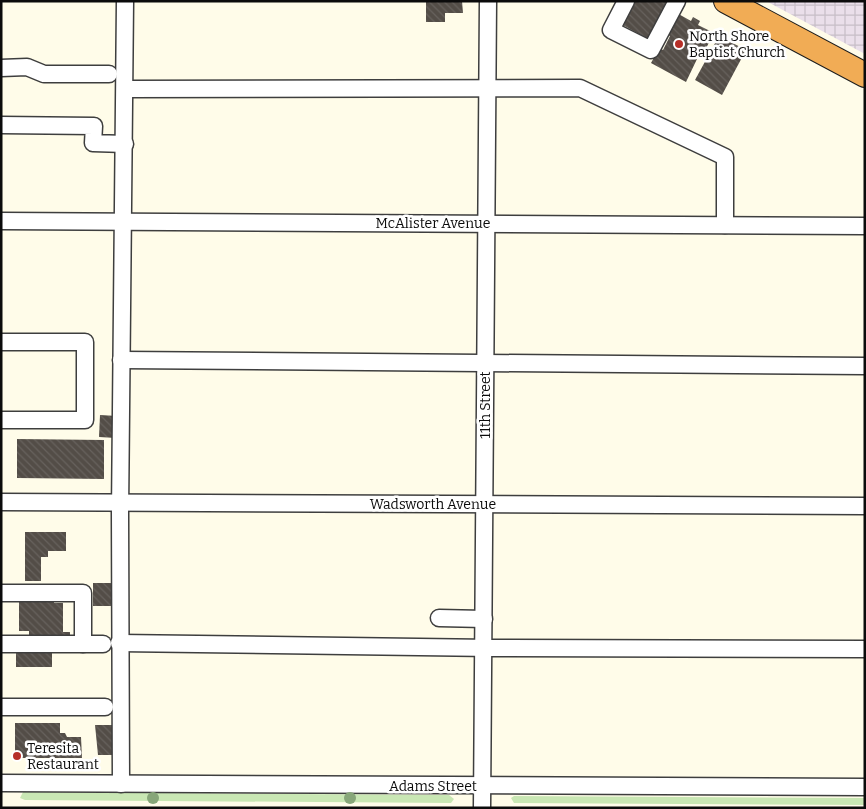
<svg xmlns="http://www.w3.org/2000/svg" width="866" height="809" font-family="Bitter,serif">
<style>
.industrial{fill:url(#industrial-grid)}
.grass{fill:#c9e7b4}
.building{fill:url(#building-back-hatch)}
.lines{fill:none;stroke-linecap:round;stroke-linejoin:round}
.minor-casing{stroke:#3e3e3e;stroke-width:19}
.highway-casing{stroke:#1c1c1c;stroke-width:26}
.minor{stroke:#fff;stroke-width:16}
.highway{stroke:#f1ac55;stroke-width:24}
.tree{fill:#87a679}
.poi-dot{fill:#b62f27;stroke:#fff;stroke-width:2}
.labels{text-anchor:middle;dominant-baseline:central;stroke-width:5;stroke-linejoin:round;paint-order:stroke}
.poi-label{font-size:14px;fill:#0b0b0b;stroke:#fff;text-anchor:start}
.street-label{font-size:14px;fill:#0b0b0b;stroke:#fff}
</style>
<defs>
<pattern id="industrial-grid" width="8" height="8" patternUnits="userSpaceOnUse" patternTransform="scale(1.25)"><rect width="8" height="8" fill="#eadfea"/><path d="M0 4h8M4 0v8" fill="none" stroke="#c7bec7"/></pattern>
<pattern id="building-back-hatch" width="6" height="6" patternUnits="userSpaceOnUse" patternTransform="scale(1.25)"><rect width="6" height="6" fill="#534d47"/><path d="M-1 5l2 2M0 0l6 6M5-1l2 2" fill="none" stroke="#67625d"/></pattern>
</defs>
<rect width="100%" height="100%" fill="#fffce9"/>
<!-- industrial -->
<path class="industrial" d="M766,1H865V54Z"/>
<!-- grass -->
<g class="grass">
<path d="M23,792L449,795L454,799L451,803L25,800L20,798Z"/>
<path d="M514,796L865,798V805L514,803L511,798Z"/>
</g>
<!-- building -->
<g class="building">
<path d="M426,1H462L463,13H445V22H426Z"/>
<path d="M630,1H671L650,40L619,23Z"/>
<path d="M675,12L691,21L693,17L700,21L698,25L714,33L703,54L697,51L693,57L697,59L686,82L651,63L659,48L663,50L670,36L664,33Z"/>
<path d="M719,36L746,50L722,95L695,80Z"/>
<path d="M100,415L117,416L116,438L99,437Z"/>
<path d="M17,439L104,440V479L17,478Z"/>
<path d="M25,532H66V551H48V557H41V581H25Z"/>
<rect x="93" y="583" width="20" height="23"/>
<path d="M19,600H54V603H63V632H70V637H29V631H19Z"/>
<rect x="16" y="650" width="36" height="17"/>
<path d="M15,723H60V733H65L67,737H81L82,758H15Z"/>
<path d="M95,725H113L114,755H98Z"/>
</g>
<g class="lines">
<defs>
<g id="minor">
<path d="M626,1L611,30L651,50L677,1"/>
<path d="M1,68L27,67L44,74H109"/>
<path d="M126,89L580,88L725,157V225"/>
<path d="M1,125L94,126L93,143L125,144"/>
<path d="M1,221L865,226"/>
<path d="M1,342H85V420H1"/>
<path d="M121,360L865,366"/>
<path d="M1,502L865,506"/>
<path d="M1,593H83V644"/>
<path d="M439,618L484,619"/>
<path d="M119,643L492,648L865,649"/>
<path d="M1,644H103"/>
<path d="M1,707H105"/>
<path d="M1,783L865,787"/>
<path d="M121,784L120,513L125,1"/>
<path d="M482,808L488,1"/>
</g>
<path id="highway" d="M726,1L865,75"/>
</defs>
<!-- minor casing -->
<use href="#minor" class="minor-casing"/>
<!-- highway casing -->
<use href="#highway" class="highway-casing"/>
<!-- minor -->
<use href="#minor" class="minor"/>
<!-- highway -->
<use href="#highway" class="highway"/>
</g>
<!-- trees -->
<g class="tree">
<circle cx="153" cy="798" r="6"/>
<circle cx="350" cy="798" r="6"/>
</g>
<!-- markers -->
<g class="poi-dot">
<circle cx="679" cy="44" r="5"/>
<circle cx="17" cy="756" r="5"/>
</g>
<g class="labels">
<!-- poi labels -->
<g class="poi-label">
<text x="689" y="36">North Shore<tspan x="689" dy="16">Baptist Church</tspan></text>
<text x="27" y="748">Teresita<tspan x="27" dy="16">Restaurant</tspan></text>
</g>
<!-- street labels -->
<g class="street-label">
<text x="433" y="223">McAlister Avenue</text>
<text transform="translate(485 405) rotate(-90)">11th Street</text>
<text x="433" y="504">Wadsworth Avenue</text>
<text x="433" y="786">Adams Street</text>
</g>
</g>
<!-- border -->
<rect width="866" height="809" fill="none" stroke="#0b0b0b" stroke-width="5"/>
</svg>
